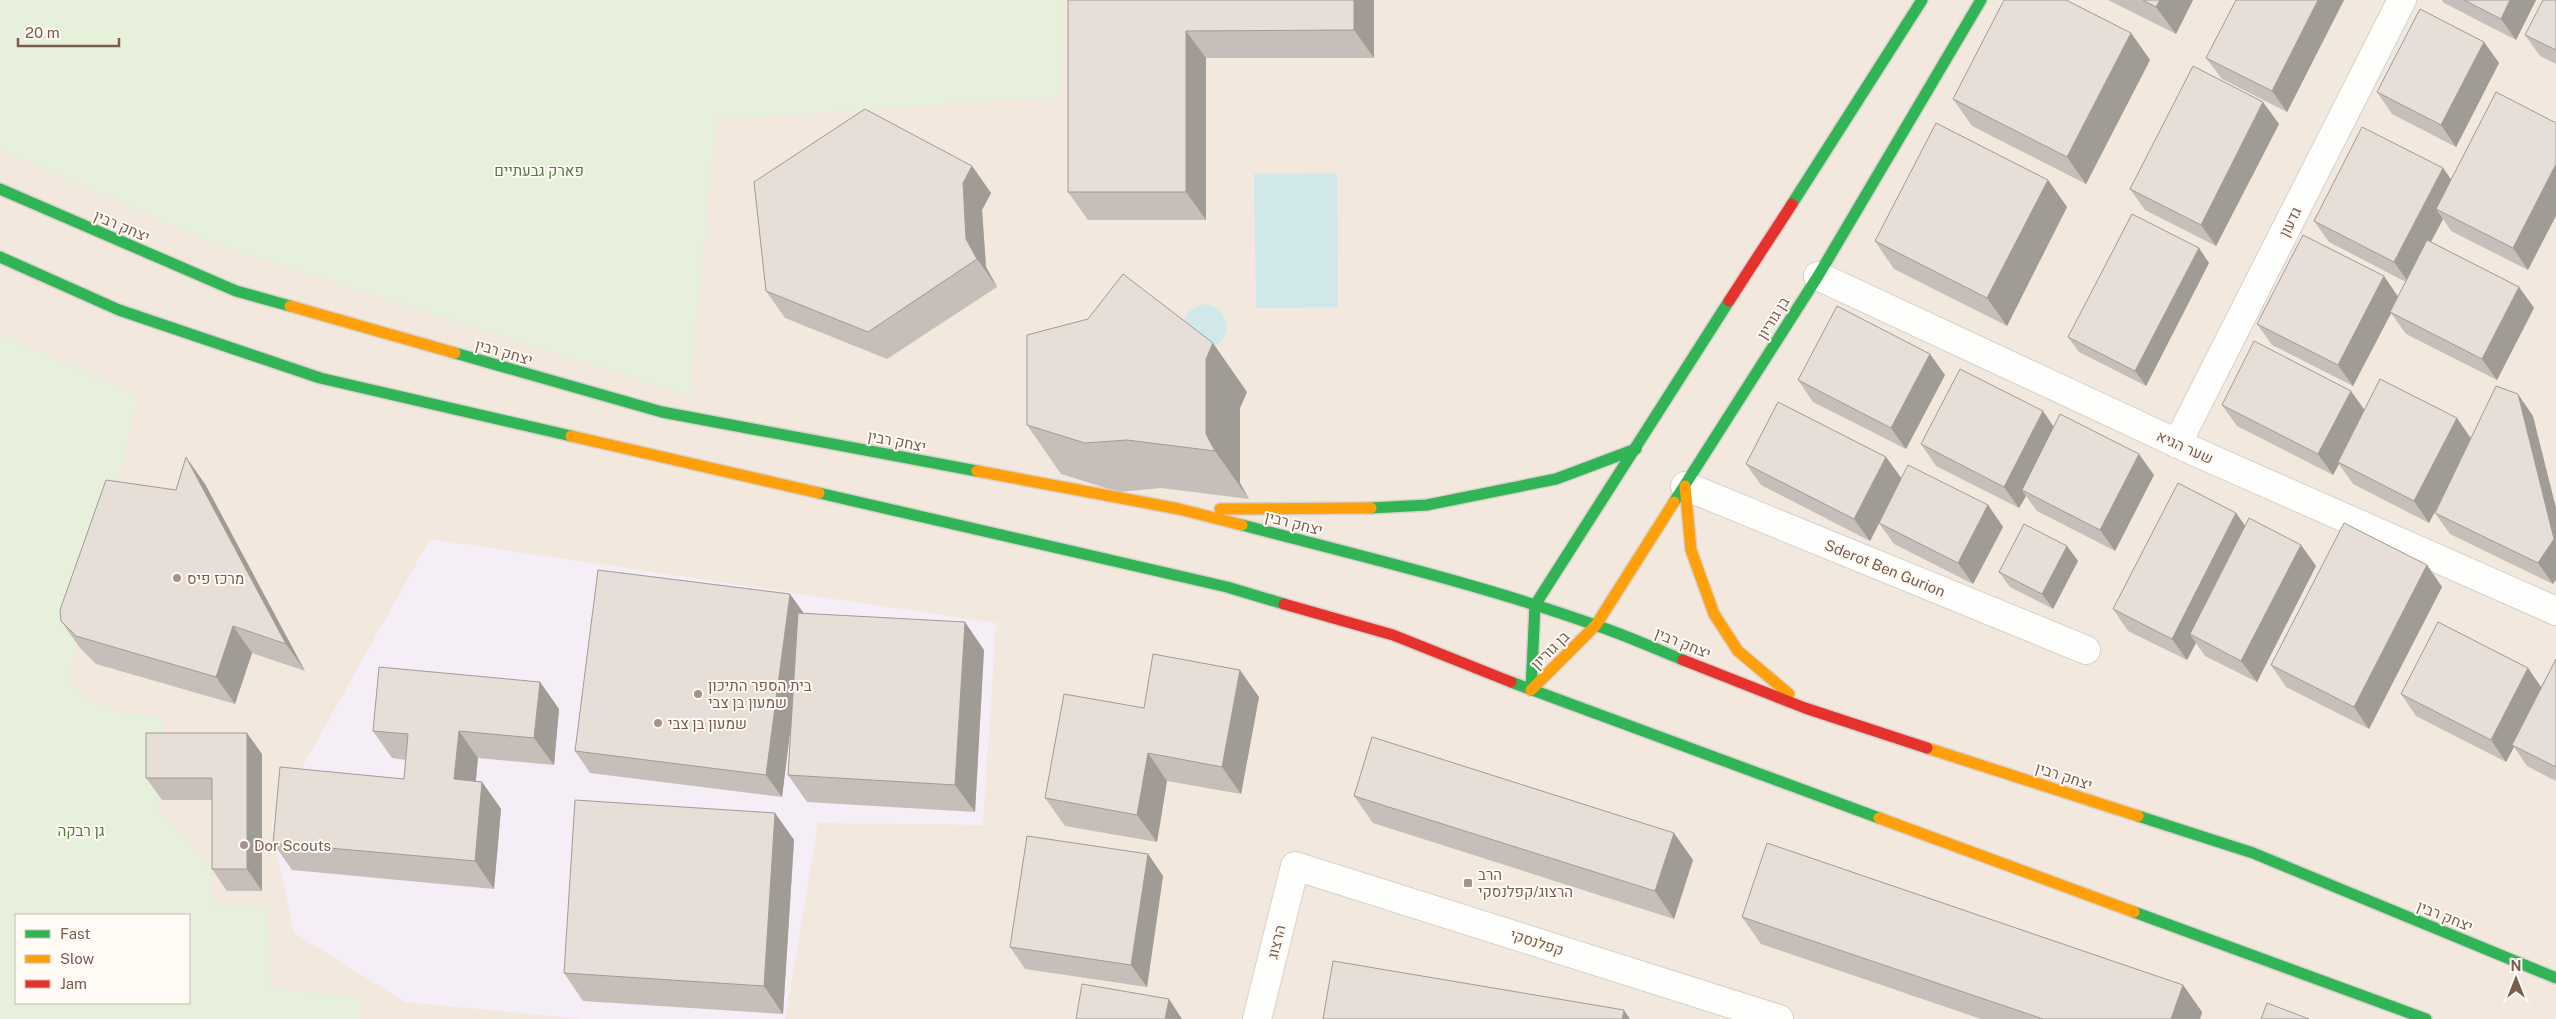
<svg xmlns="http://www.w3.org/2000/svg" width="2556" height="1019" font-family="'Public Sans',Heebo,sans-serif">
<style>
.residential{fill:#f2e8de;fill-rule:evenodd}
.education{fill:#f6eef6}
.green{fill:#e7f0db;fill-rule:evenodd}
.water{fill:#d0e8ea}
.lines{fill:none;stroke-linecap:round;stroke-linejoin:round}
.street-casing{stroke:#d7d1cb;stroke-width:30}
.fast-casing{stroke:#d9d2cb;stroke-width:14}
.slow-casing{stroke:#d9d2cb;stroke-width:14}
.jam-casing{stroke:#d9d2cb;stroke-width:14}
.street{stroke:#fefefd;stroke-width:28}
.fast{stroke:#30b455;stroke-width:11}
.slow{stroke:#ff9f0a;stroke-width:11}
.jam{stroke:#e5322d;stroke-width:11}
.wall{fill:#c6bfb9}
.shaded-wall{fill:#a19b96}
.building{fill:#e6ded7;stroke:#a19b96}
.poi-dot{fill:#a69286;stroke:#fffaf3;stroke-width:2}
.labels{text-anchor:middle;dominant-baseline:central;stroke-width:4;stroke-linejoin:round;paint-order:stroke}
.park-label{font-size:15px;fill:#537a41;stroke:#fffaf3}
.street-label{font-size:15px;fill:#7a5c4d;stroke:#fffaf3}
.poi-label{font-size:15px;fill:#7a5c4d;stroke:#fffaf3;text-anchor:start}
</style>
<rect width="100%" height="100%" fill="#f9f5f0"/>
<!-- residential -->
<path class="residential" d="M0,0H2556V1019H0ZM16,915H189V1003H16Z"/>
<!-- education -->
<path class="education" d="M430,539L996,623L983,825L818,823L785,1019H584L405,1002L294,933L271,823Z"/>
<!-- green -->
<g class="green">
<path d="M0,0H1064L1061,96L716,120L689,396L220,246L0,149Z"/>
<path d="M0,334L139,396L68,679C83,711 131,712 163,719L159,809L210,867L213,906L267,905L271,988L361,998L360,1019H0ZM16,915H189V1003H16Z"/>
</g>
<!-- water -->
<g class="water">
<path d="M1337,173L1338,307L1256,308L1254,174Z"/>
<path d="M1204,304C1229,306 1236,337 1211,348L1183,323L1190,310Z"/>
</g>
<g class="lines">
<defs>
<g id="street">
<path d="M1818,276L2198,453L2556,611"/>
<path d="M2177,444L2402,0"/>
<path d="M1685,486L2086,650"/>
<path d="M1257,1019L1295,866L1779,1019"/>
</g>
<g id="fast">
<path d="M0,189L236,291L290,306"/>
<path d="M1792,204L1922,0"/>
<path d="M0,257L119,310L320,378L571,436"/>
<path d="M455,353L662,412L977,471"/>
<path d="M819,493L1227,587L1284,604"/>
<path d="M1674,502L1818,276L1981,0"/>
<path d="M1371,508L1427,505L1556,479L1636,449"/>
<path d="M1242,525C1360,556 1480,584 1595,625C1625,635 1654,648 1683,660"/>
<path d="M1511,682L1879,818"/>
<path d="M1531,690L1535,605L1729,301"/>
<path d="M2138,816L2253,853L2556,978"/>
<path d="M2134,912L2426,1019"/>
</g>
<g id="slow">
<path d="M290,306L455,353"/>
<path d="M571,436L819,493"/>
<path d="M977,471L1179,509L1242,525"/>
<path d="M1685,486L1691,550L1714,614L1738,651L1789,694"/>
<path d="M1220,509L1371,508"/>
<path d="M1531,690L1596,625L1674,502"/>
<path d="M1927,748L2138,816"/>
<path d="M1879,818L2134,912"/>
</g>
<g id="jam">
<path d="M1729,301L1792,204"/>
<path d="M1284,604L1393,635L1511,682"/>
<path d="M1683,660L1805,708L1927,748"/>
</g>
</defs>
<!-- street casing -->
<use href="#street" class="street-casing"/>
<!-- fast casing -->
<use href="#fast" class="fast-casing"/>
<!-- slow casing -->
<use href="#slow" class="slow-casing"/>
<!-- jam casing -->
<use href="#jam" class="jam-casing"/>
<!-- street -->
<use href="#street" class="street"/>
<!-- fast -->
<use href="#fast" class="fast"/>
<!-- slow -->
<use href="#slow" class="slow"/>
<!-- jam -->
<use href="#jam" class="jam"/>
</g>
<!-- wall -->
<g class="wall">
<path d="M1068,0H1374V58H1206V220H1088L1068,192Z"/>
<path d="M2108,0H2193L2176,34Z"/>
<path d="M2236,0H2344L2287,112L2222,79L2206,58Z"/>
<path d="M2442,0H2536L2516,40L2444,3Z"/>
<path d="M2556,0V64L2540,56L2525,35Z"/>
<path d="M2131,33L2150,60L2086,184L1972,126L1953,99Z"/>
<path d="M2484,42L2499,63L2456,147L2392,114L2377,92Z"/>
<path d="M2496,92L2528,270L2451,231L2443,219L2431,242L2519,287L2534,308L2497,380L2406,334L2391,313L2353,386L2272,345L2257,324L2398,297L2406,282L2329,242L2314,221L2443,168L2451,180Z"/>
<path d="M2279,124L2216,246L2145,210L2130,189Z"/>
<path d="M972,166L991,193L982,210L986,267L997,287L887,359L785,318L766,291Z"/>
<path d="M2048,180L2067,207L2007,326L1894,269L1875,241Z"/>
<path d="M2209,263L2146,386L2079,352L2068,337Z"/>
<path d="M1945,375L1906,449L1813,402L1798,380Z"/>
<path d="M1247,392L1240,408V483L1249,499L1161,488L1119,492L1061,474L1027,425Z"/>
<path d="M2222,405L2364,410L2471,439L2533,416L2553,584L2450,534L2435,513L2447,487L2429,523L2353,484L2339,464L2333,475L2237,426Z"/>
<path d="M2054,426L2154,475L2115,551L2037,511L2026,496L2019,508L1936,466L1921,444Z"/>
<path d="M1886,457L1901,478L1988,505L2003,527L1973,584L1894,544L1879,523L1885,511L1870,541L1761,485L1746,464Z"/>
<path d="M205,484L305,671L252,653L235,704L96,664L80,648L61,621L176,490Z"/>
<path d="M2236,513L2245,526L2301,545L2316,566L2257,682L2205,656L2196,643L2187,660L2128,631L2113,609Z"/>
<path d="M2067,546L2078,561L2053,609L2010,587L1999,572Z"/>
<path d="M2427,565L2442,587L2369,729L2286,687L2271,665Z"/>
<path d="M790,594L803,613L984,650L975,812L807,802L788,775L791,720L782,797L590,773L575,751Z"/>
<path d="M2556,659V781L2527,766L2514,747L2506,762L2416,716L2401,694L2528,668L2541,687Z"/>
<path d="M540,682L559,709L554,765L478,758L476,781L482,782L501,809L494,889L292,870L273,843L404,779L406,760L392,758L373,731Z"/>
<path d="M1259,697L1241,794L1167,781L1157,842L1065,826L1045,798L1144,708Z"/>
<path d="M262,754V891H227L212,869V800H162L146,778Z"/>
<path d="M1354,796L1693,860L1674,919L1373,823Z"/>
<path d="M775,813L794,840L783,1014L583,1001L564,973Z"/>
<path d="M1148,854L1163,876L1147,987L1025,969L1010,947Z"/>
<path d="M1742,917L2183,985L2202,1012L2200,1019H1981L1761,944Z"/>
</g>
<!-- shaded-wall -->
<g class="shaded-wall">
<path d="M1354,0H1374V58L1354,30Z"/>
<path d="M2160,0H2193L2176,34L2156,7Z"/>
<path d="M2318,0H2344L2287,112L2272,91Z"/>
<path d="M2510,0H2536L2516,40L2501,19Z"/>
<path d="M1186,31L1206,58V220L1186,192Z"/>
<path d="M2131,33L2150,60L2086,184L2067,157Z"/>
<path d="M2484,42L2499,63L2456,147L2441,125Z"/>
<path d="M2263,102L2279,124L2216,246L2201,225Z"/>
<path d="M2556,164V216L2528,270L2513,248Z"/>
<path d="M972,166L991,193L982,210L986,267L997,287L977,259L966,239L963,183Z"/>
<path d="M2443,168L2458,189L2436,209L2443,219L2409,283L2394,262Z"/>
<path d="M2048,180L2067,207L2007,326L1987,298Z"/>
<path d="M2199,248L2209,263L2146,386L2135,371Z"/>
<path d="M2384,276L2399,298L2353,386L2338,365Z"/>
<path d="M2519,287L2534,308L2497,380L2482,359Z"/>
<path d="M1213,343L1247,392L1240,408V483L1249,499L1215,451L1206,434V359Z"/>
<path d="M1930,354L1945,375L1906,449L1891,428Z"/>
<path d="M2351,391L2366,412L2338,462L2339,464L2333,475L2318,454Z"/>
<path d="M2518,394L2533,416L2556,508V580L2553,584L2538,563Z"/>
<path d="M2043,411L2058,433L2022,490L2026,496L2019,508L2004,487Z"/>
<path d="M2457,418L2472,440L2429,523L2414,501Z"/>
<path d="M2139,454L2154,475L2115,551L2100,530Z"/>
<path d="M186,457L205,484L305,671L286,644Z"/>
<path d="M1886,457L1902,479L1870,541L1854,519Z"/>
<path d="M1988,505L2003,527L1973,584L1958,563Z"/>
<path d="M2236,513L2251,534L2190,634L2196,643L2187,660L2172,639Z"/>
<path d="M2301,545L2316,566L2257,682L2241,661Z"/>
<path d="M2067,546L2078,561L2053,609L2042,594Z"/>
<path d="M2427,565L2442,587L2369,729L2354,707Z"/>
<path d="M790,594L805,615L782,797L766,775Z"/>
<path d="M965,622L984,650L975,812L955,785Z"/>
<path d="M233,626L252,653L235,704L216,677Z"/>
<path d="M2528,668L2543,690L2512,745L2514,747L2506,762L2491,740Z"/>
<path d="M1240,670L1259,697L1241,794L1222,767Z"/>
<path d="M540,682L559,709L554,765L534,738Z"/>
<path d="M459,731L478,758L473,806L454,779Z"/>
<path d="M247,733L262,754V891L247,869Z"/>
<path d="M1148,753L1167,781L1157,842L1137,815Z"/>
<path d="M482,782L501,809L494,889L475,861Z"/>
<path d="M775,813L794,840L783,1014L764,986Z"/>
<path d="M1674,833L1693,860L1674,919L1655,891Z"/>
<path d="M1148,854L1163,876L1147,987L1131,965Z"/>
<path d="M2183,985L2202,1012L2200,1019H2171Z"/>
<path d="M1169,999L1182,1019H1165Z"/>
<path d="M1624,1010L1630,1019H1622Z"/>
</g>
<!-- building -->
<g class="building">
<path d="M1068,0H1354V30L1186,31V192H1068Z"/>
<path d="M2004,0H2066L2131,33L2067,157L1953,99Z"/>
<path d="M2143,0H2160L2156,7Z"/>
<path d="M2236,0H2318L2272,91L2206,58Z"/>
<path d="M2464,0H2510L2501,19Z"/>
<path d="M2543,0H2556V50L2525,35Z"/>
<path d="M2420,9L2484,42L2441,125L2377,92Z"/>
<path d="M2193,66L2263,102L2201,225L2130,189Z"/>
<path d="M2496,92L2556,123V164L2513,248L2436,209Z"/>
<path d="M865,109L972,166L963,183L966,239L977,259L868,332L766,291L754,182Z"/>
<path d="M1936,123L2048,180L1987,298L1875,241Z"/>
<path d="M2362,127L2443,168L2394,262L2314,221Z"/>
<path d="M2132,214L2199,248L2135,371L2068,337Z"/>
<path d="M2303,235L2384,276L2338,365L2257,324Z"/>
<path d="M2427,240L2519,287L2482,359L2390,312Z"/>
<path d="M1123,274L1213,343L1206,359V434L1215,451L1127,440L1085,443L1027,425V335L1088,319Z"/>
<path d="M1837,306L1930,354L1891,428L1798,380Z"/>
<path d="M2254,341L2351,391L2318,454L2222,405Z"/>
<path d="M1960,369L2043,411L2004,487L1921,444Z"/>
<path d="M2380,379L2457,418L2414,501L2338,462Z"/>
<path d="M2496,386L2518,394L2554,539L2538,563L2435,513Z"/>
<path d="M1778,402L1886,457L1854,519L1746,464Z"/>
<path d="M2060,414L2139,454L2100,530L2022,490Z"/>
<path d="M186,457L286,644L233,626L216,677L76,636L61,621L60,610L106,480L176,490Z"/>
<path d="M1908,465L1988,505L1958,563L1879,523Z"/>
<path d="M2178,483L2236,513L2172,639L2113,609Z"/>
<path d="M2249,518L2301,545L2241,661L2190,634Z"/>
<path d="M2344,523L2427,565L2354,707L2271,665Z"/>
<path d="M2024,524L2067,546L2042,594L1999,572Z"/>
<path d="M598,570L790,594L766,775L575,751Z"/>
<path d="M798,613L965,622L955,785L788,775Z"/>
<path d="M2438,622L2528,668L2491,740L2401,694Z"/>
<path d="M1153,654L1240,670L1222,767L1148,753L1137,815L1045,798L1064,694L1144,708Z"/>
<path d="M2556,659V767L2512,745Z"/>
<path d="M379,667L540,682L534,738L459,731L454,779L482,782L475,861L273,843L280,767L404,779L408,734L373,731Z"/>
<path d="M146,733H247V869H212V778H146Z"/>
<path d="M1372,737L1674,833L1655,891L1354,796Z"/>
<path d="M575,800L775,813L764,986L564,973Z"/>
<path d="M1027,836L1148,854L1131,965L1010,947Z"/>
<path d="M1767,843L2183,985L2171,1019H2043L1742,917Z"/>
<path d="M1333,961L1624,1010L1622,1019H1323Z"/>
<path d="M1082,984L1169,999L1165,1019H1076Z"/>
<path d="M2267,1003L2309,1019H2261Z"/>
</g>
<!-- markers -->
<g class="poi-dot">
<circle cx="177" cy="578" r="5"/>
<circle cx="698" cy="694" r="5"/>
<circle cx="658" cy="723" r="5"/>
<circle cx="244" cy="845" r="5"/>
<rect x="1463" y="878" width="10" height="10" rx="2.5"/>
</g>
<g class="labels">
<!-- park labels -->
<g class="park-label">
<text x="539" y="170">פארק גבעתיים</text>
<text x="81" y="830">גן רבקה</text>
</g>
<!-- street labels -->
<g class="street-label">
<text transform="translate(2290 222) rotate(-63)">גדעון</text>
<text transform="translate(122 226) rotate(23)">יצחק רבין</text>
<text transform="translate(1773 318) rotate(-58)">בן גוריון</text>
<text transform="translate(504 352) rotate(16)">יצחק רבין</text>
<text transform="translate(897 441) rotate(11)">יצחק רבין</text>
<text transform="translate(2185 447) rotate(24)">שער הגיא</text>
<text transform="translate(1294 523) rotate(14)">יצחק רבין</text>
<text transform="translate(1885 568) rotate(22)">Sderot Ben Gurion</text>
<text transform="translate(1683 643) rotate(22)">יצחק רבין</text>
<text transform="translate(1550 650) rotate(-45)">בן גוריון</text>
<text transform="translate(2064 776) rotate(18)">יצחק רבין</text>
<text transform="translate(2445 916) rotate(22)">יצחק רבין</text>
<text transform="translate(1276 942) rotate(-76)">הרצוג</text>
<text transform="translate(1537 942) rotate(18)">קפלנסקי</text>
</g>
<!-- poi labels -->
<g class="poi-label">
<text x="187" y="578">מרכז פיס</text>
<text x="708" y="685">בית הספר התיכון<tspan x="708" dy="17">שמעון בן צבי</tspan></text>
<text x="668" y="723">שמעון בן צבי</text>
<text x="254" y="845">Dor Scouts</text>
<text x="1478" y="874">הרב<tspan x="1478" dy="17">הרצוג/קפלנסקי</tspan></text>
</g>
</g>
<!-- legend -->
<rect x="15" y="914" width="175" height="90" fill="#fffaf3" stroke="#cabbb1"/>
<rect x="25" y="930" width="25" height="8" fill="#30b455" stroke="#cabbb1"/>
<text x="60" y="939" font-size="15" fill="#7a5c4d">Fast</text>
<rect x="25" y="955" width="25" height="8" fill="#ff9f0a" stroke="#cabbb1"/>
<text x="60" y="964" font-size="15" fill="#7a5c4d">Slow</text>
<rect x="25" y="980" width="25" height="8" fill="#e5322d" stroke="#cabbb1"/>
<text x="60" y="989" font-size="15" fill="#7a5c4d">Jam</text>
<!-- north arrow -->
<g transform="translate(2516 979)" stroke="#fffaf3" stroke-width="4" paint-order="stroke">
<path d="M0-4L9 19L0 12L-9 19Z" fill="#7a5c4d"/>
<text y="-8" font-size="14" font-weight="bold" text-anchor="middle" fill="#7a5c4d">N</text>
</g>
<!-- scale -->
<path d="M18 38v8h101v-8" fill="none" stroke="#7a5c4d" stroke-width="2.5"/>
<text x="25" y="38" font-size="15" fill="#7a5c4d" stroke="#fffaf3" stroke-width="4" paint-order="stroke">20 m</text>
</svg>
